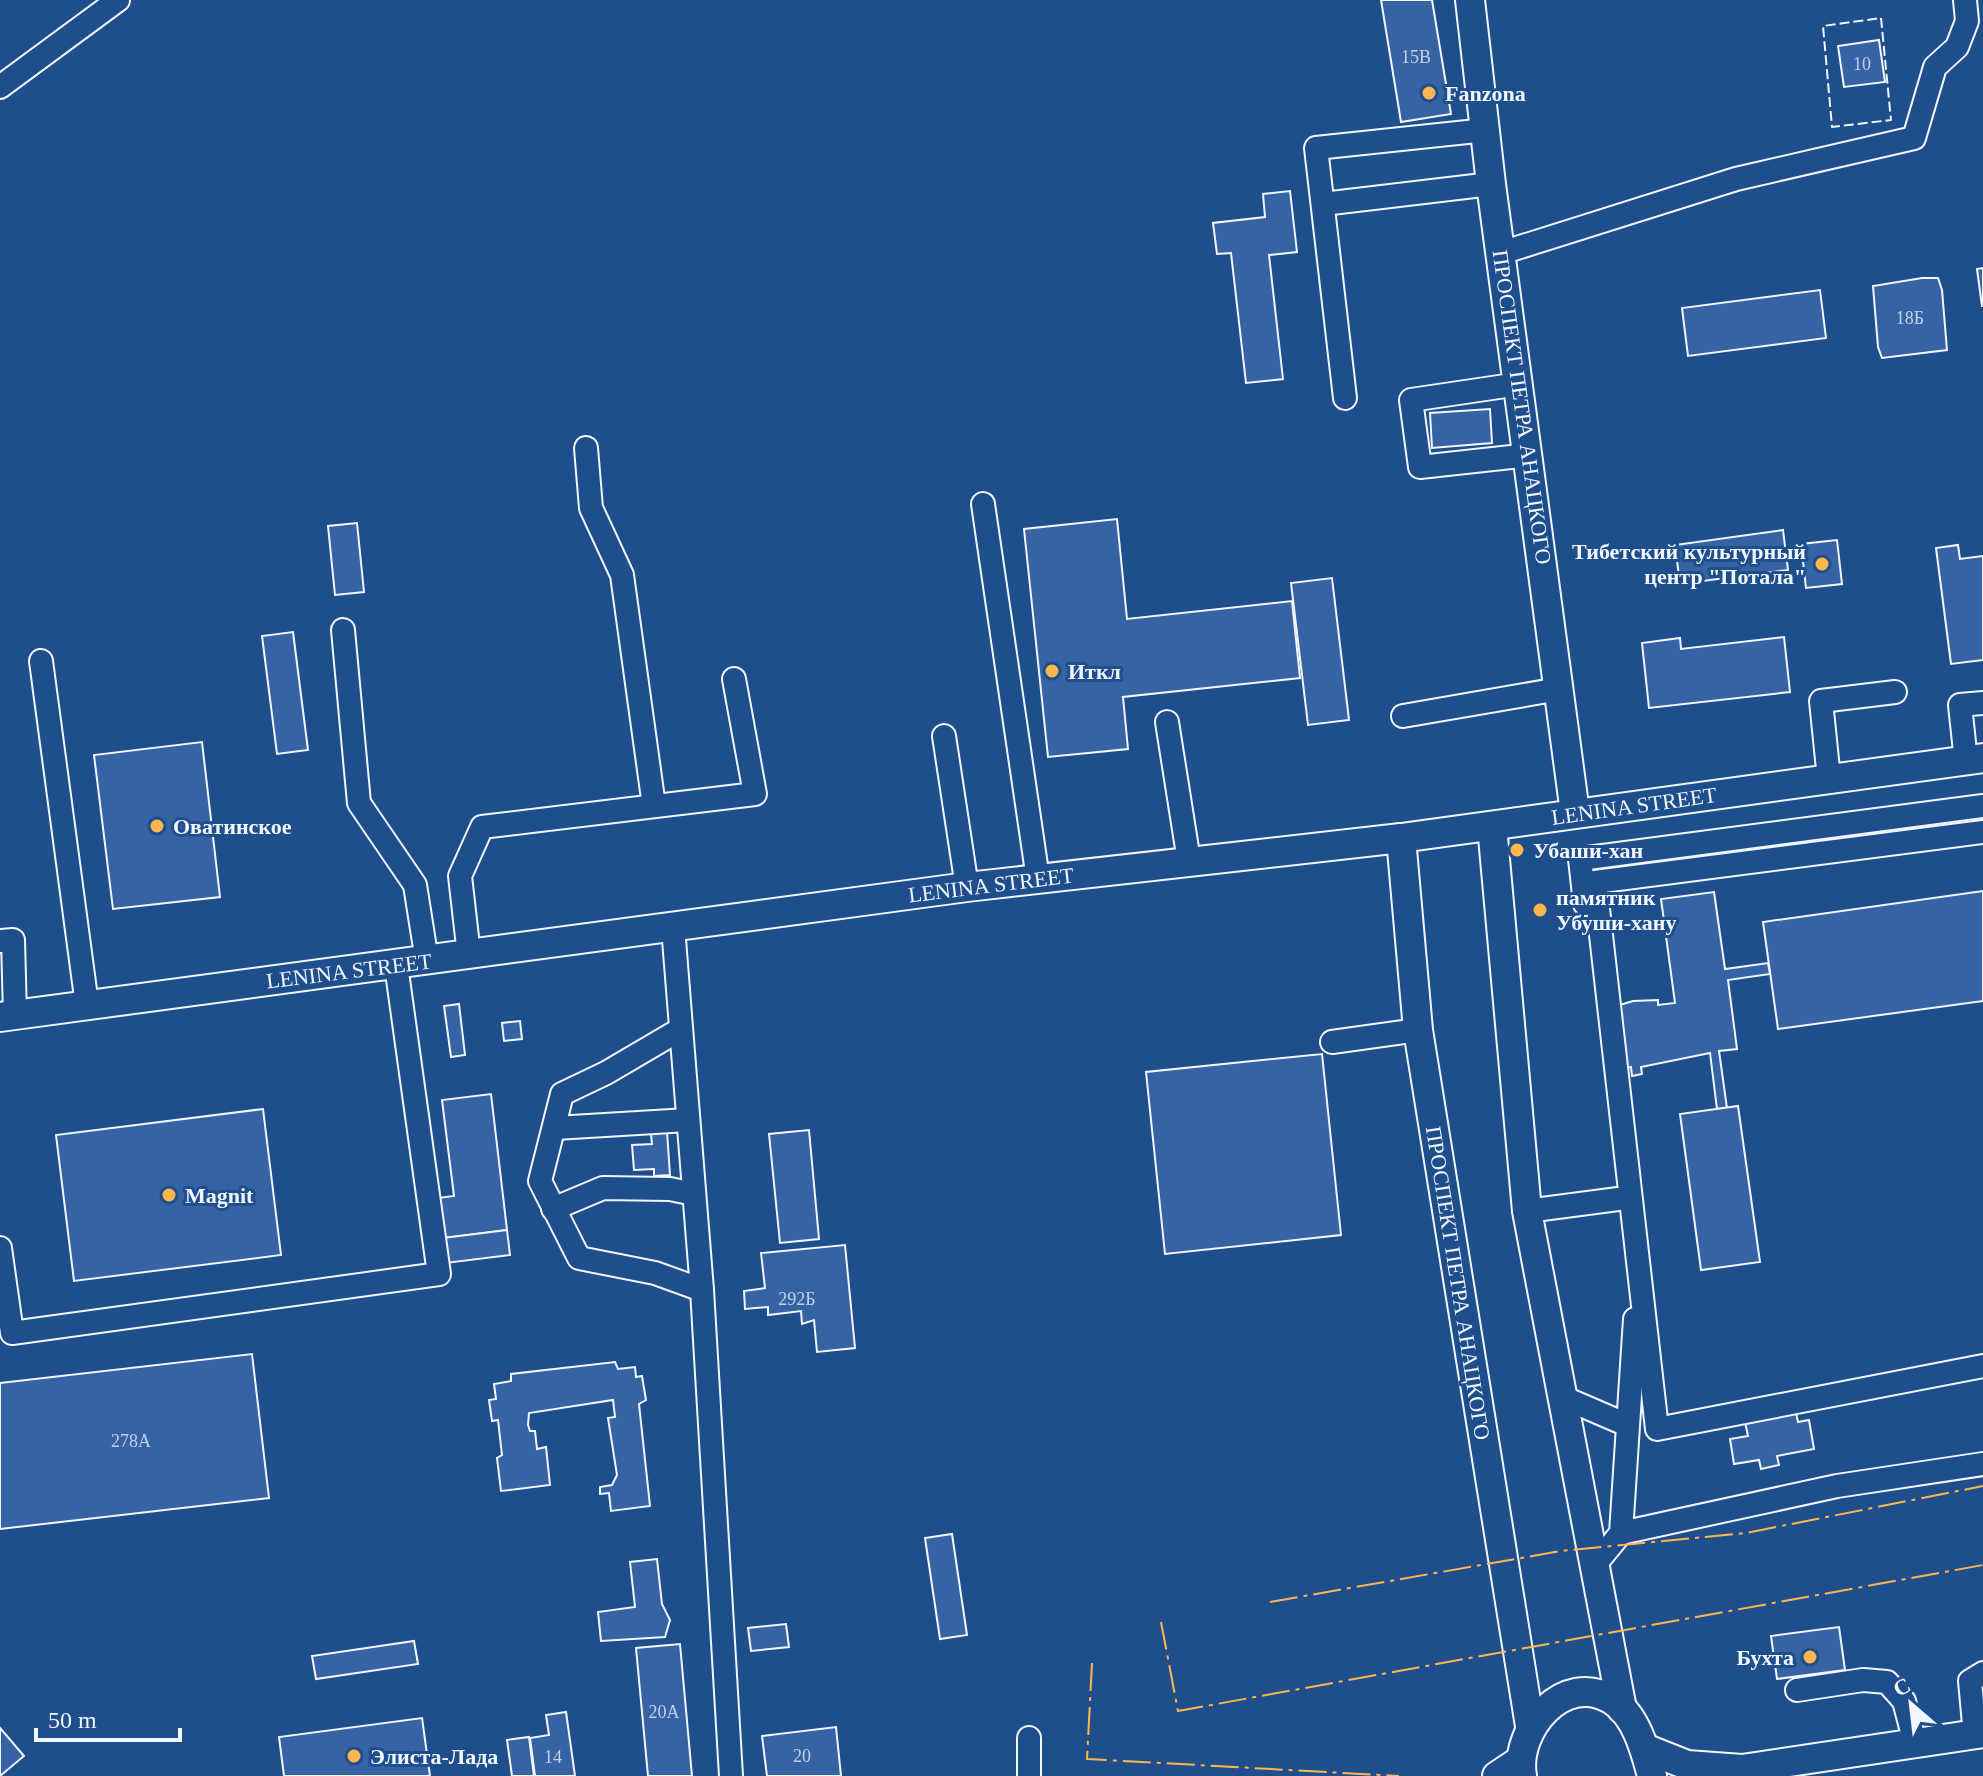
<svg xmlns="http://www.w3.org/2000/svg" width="1983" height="1776" font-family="Georgia,serif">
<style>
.building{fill:#3563a3;stroke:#f2f6ff;stroke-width:2}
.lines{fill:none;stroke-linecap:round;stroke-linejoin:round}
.minor-casing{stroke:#f2f6ff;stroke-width:26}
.major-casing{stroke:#f2f6ff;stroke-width:32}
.minor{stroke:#1f4e8c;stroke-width:22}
.major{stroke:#1f4e8c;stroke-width:28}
.fence{stroke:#f2f6ff;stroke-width:2;stroke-dasharray:10 4;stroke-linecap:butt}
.power{stroke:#ffb74d;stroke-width:2;stroke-dasharray:28 6 4 6;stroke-linecap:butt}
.poi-dot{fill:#ffb74d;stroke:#1f4e8c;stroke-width:3}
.labels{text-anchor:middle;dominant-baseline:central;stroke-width:6;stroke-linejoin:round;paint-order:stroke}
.number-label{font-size:18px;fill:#c3d1e8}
.poi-label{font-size:22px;font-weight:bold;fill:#f2f6ff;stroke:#1f4e8c;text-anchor:start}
.street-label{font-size:22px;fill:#f2f6ff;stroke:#1f4e8c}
</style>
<rect width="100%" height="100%" fill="#1f4e8c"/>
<!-- building -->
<g class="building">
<path d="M1381,0H1432L1451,114L1401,122Z"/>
<path d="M1879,40L1885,82L1844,87L1838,46Z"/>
<path d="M1290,191L1297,252L1269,255L1283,379L1246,383L1231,253L1217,254L1213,223L1265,217L1263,194Z"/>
<path d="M1983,268V306H1982L1977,269Z"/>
<path d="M1922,278H1938L1942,290L1947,350L1882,358L1878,347L1873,286Z"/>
<path d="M1820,290L1826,338L1688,356L1682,308Z"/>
<path d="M1490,409L1492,443L1432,448L1430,413Z"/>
<path d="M1117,519L1127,619L1292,601L1300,678L1123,697L1128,749L1048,757L1024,529Z"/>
<path d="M357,523L364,592L335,595L328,526Z"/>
<path d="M1783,530L1788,570L1680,584L1675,545Z"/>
<path d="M1837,540L1842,584L1806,588L1801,544Z"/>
<path d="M1958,545L1960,559L1983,556V660L1951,664L1936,548Z"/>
<path d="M1332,578L1349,720L1308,725L1291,583Z"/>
<path d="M293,632L308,750L277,754L262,636Z"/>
<path d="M1784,637L1790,692L1649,708L1642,643L1680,638L1681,649Z"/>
<path d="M202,742L220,897L113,909L94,755Z"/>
<path d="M1983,891V1001L1778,1029L1763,922Z"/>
<path d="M1714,892L1725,969L1768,963L1770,974L1728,980L1737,1049L1719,1051L1727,1108L1717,1109L1710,1053L1641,1067L1642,1074L1632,1076L1631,1067L1622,1069L1613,1007L1633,1001L1658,1000V1005L1675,1003L1661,899Z"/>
<path d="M459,1004L465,1055L451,1057L444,1006Z"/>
<path d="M520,1021L522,1039L504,1041L502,1023Z"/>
<path d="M1322,1054L1341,1235L1165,1254L1146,1072Z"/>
<path d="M491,1094L507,1230L443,1238L438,1198L454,1196L442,1100Z"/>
<path d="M1738,1106L1760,1262L1701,1270L1680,1114Z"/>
<path d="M263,1109L281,1255L74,1281L56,1135Z"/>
<path d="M809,1130L819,1239L780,1243L769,1134Z"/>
<path d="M667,1132L670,1175L654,1176V1169L634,1170L632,1145L652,1144L651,1134Z"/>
<path d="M507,1230L510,1255L446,1263L443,1238Z"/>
<path d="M845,1245L855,1348L817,1352L814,1320L802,1324L801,1311L768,1315V1307L745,1309L744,1291L765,1288L761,1253Z"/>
<path d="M252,1354L269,1498L0,1529V1383Z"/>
<path d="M615,1362L618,1369L635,1367L636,1377L642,1376L646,1400L639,1404L650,1506L611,1511L609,1493L600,1494V1487L612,1485L617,1475L608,1418L615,1417L613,1400L529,1413L528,1425L530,1431H535L537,1449L546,1447L550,1485L501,1491L497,1458L502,1455L498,1420L492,1421L489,1400L496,1399L494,1384L511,1381V1374Z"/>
<path d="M1796,1413L1798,1422L1809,1420L1814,1449L1777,1456L1779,1465L1761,1469L1759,1460L1734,1464L1730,1439L1748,1436L1745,1422Z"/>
<path d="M952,1534L967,1635L940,1639L925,1538Z"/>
<path d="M657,1559L662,1604L670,1620L665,1637L601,1641L598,1612L635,1607L630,1562Z"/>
<path d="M786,1624L789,1647L751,1651L748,1628Z"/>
<path d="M1839,1627L1845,1670L1777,1679L1771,1636Z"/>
<path d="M414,1641L418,1664L316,1679L312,1656Z"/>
<path d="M680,1644L692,1776H648L636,1648Z"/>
<path d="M566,1712L575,1776H535L530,1738L549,1735L546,1715Z"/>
<path d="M422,1718L430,1776H284L279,1737Z"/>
<path d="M836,1727L841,1776H767L762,1736Z"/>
<path d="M0,1728L24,1756L0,1776Z"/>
<path d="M529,1737L534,1776H512L507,1740Z"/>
</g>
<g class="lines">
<defs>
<g id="minor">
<path d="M0,87L118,0"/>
<path d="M1323,204L1491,184"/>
<path d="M1501,253L1736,179L1914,138L1935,67L1957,47L1967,21L1965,0"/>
<path d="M1519,384L1411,400L1420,467L1529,455"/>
<path d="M1345,398L1316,148L1486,130"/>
<path d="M586,448L591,508L622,575L654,806"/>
<path d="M983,504L1038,879"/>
<path d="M343,630L359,803L415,885L427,961"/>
<path d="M41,661L87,1005"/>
<path d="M1403,716L1559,689"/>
<path d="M1167,722L1189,861"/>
<path d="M944,736L967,887"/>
<path d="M1966,761L1960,705L1983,703"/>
<path d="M1829,779L1821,701L1895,692"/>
<path d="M1983,832L1595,882L1657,1429L1983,1366"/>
<path d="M1585,904L1580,859L1983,806"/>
<path d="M673,927L702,1290L731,1776"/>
<path d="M0,941L13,940L15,1015"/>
<path d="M469,955L460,876L482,827L755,794L734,679"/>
<path d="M681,1029L606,1073L562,1094L540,1181L579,1258L655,1273L702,1290"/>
<path d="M1332,1042L1418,1030"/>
<path d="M555,1128L688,1120"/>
<path d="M553,1209L603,1188L670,1189L694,1194"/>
<path d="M1527,1211L1618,1199"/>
<path d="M0,1248L12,1333L439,1274L396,965"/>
<path d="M1560,1396L1625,1424"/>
<path d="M1621,1533L1837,1486L1983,1464"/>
<path d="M1593,1567L1621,1533L1635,1319"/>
<path d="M1797,1690L1863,1680L1887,1682L1904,1701L1915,1743"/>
<path d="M1975,1735L1970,1681L1983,1673"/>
<path d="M1029,1776V1738"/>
</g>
<g id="major">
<path d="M1470,0L1491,184L1575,813"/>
<path d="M1492,826L1527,1211L1622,1709"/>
<path d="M1401,838L1418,1030L1530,1726"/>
<path d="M0,1017L967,887L1401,838L1983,758"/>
<path d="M1644,1748L1687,1765L1742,1769L1983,1733"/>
<path d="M1497,1776L1521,1760"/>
<path d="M1522,1776C1514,1730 1564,1670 1612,1700C1636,1715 1645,1750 1652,1776"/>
</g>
</defs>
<!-- minor casing -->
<use href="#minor" class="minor-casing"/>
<!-- major casing -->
<use href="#major" class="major-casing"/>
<!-- minor -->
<use href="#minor" class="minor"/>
<!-- major -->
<use href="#major" class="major"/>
<!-- fence -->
<path class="fence" d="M1881,18L1891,120L1832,127L1823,26Z"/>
<!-- power -->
<g class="power">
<path d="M1270,1602L1561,1551L1746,1533L1983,1486"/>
<path d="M1161,1622L1178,1711L1983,1565"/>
<path d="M1092,1663L1087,1759L1399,1776"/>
</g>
</g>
<!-- markers -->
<g class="poi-dot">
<circle cx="1429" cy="93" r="8"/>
<circle cx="1822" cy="564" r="8"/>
<circle cx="1052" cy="671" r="8"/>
<circle cx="157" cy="826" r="8"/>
<circle cx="1517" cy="850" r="8"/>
<circle cx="1540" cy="910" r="8"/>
<circle cx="169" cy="1195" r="8"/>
<circle cx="1810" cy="1657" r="8"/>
<circle cx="354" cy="1756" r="8"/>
</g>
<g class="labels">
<!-- number labels -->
<g class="number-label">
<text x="1416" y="57">15В</text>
<text x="1862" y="64">10</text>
<text x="1910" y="318">18Б</text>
<text x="797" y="1299">292Б</text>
<text x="131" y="1441">278А</text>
<text x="664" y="1712">20А</text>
<text x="802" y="1756">20</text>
<text x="553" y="1757">14</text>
</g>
<!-- poi labels -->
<g class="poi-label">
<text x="1445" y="93">Fanzona</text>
<text x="1806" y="551" text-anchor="end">Тибетский культурный<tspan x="1806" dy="25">центр "Потала"</tspan></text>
<text x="1068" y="671">Иткл</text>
<text x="173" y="826">Оватинское</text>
<text x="1533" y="850">Убаши-хан</text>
<text x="1556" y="897">памятник<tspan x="1556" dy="25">Убуши-хану</tspan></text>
<text x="185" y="1195">Magnit</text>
<text x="1794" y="1657" text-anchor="end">Бухта</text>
<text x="370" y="1756">Элиста-Лада</text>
</g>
<!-- street labels -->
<g class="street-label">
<text transform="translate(1522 407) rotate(82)">ПРОСПЕКТ ПЕТРА АНАЦКОГО</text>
<text transform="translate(1634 806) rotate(-8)">LENINA STREET</text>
<text transform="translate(991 885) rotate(-7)">LENINA STREET</text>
<text transform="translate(349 971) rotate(-7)">LENINA STREET</text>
<text transform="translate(1458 1283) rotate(81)">ПРОСПЕКТ ПЕТРА АНАЦКОГО</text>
</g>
</g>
<!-- north arrow -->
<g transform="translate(1911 1704) rotate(332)" stroke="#1f4e8c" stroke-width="6" paint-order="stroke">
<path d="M0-6L14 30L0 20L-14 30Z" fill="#f2f6ff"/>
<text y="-12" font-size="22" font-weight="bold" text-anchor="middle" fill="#f2f6ff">С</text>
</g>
<!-- scale -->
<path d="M36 1728v12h144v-12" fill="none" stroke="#f2f6ff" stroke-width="4"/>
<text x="48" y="1728" font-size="24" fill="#f2f6ff" stroke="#1f4e8c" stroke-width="6" paint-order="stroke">50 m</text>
</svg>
